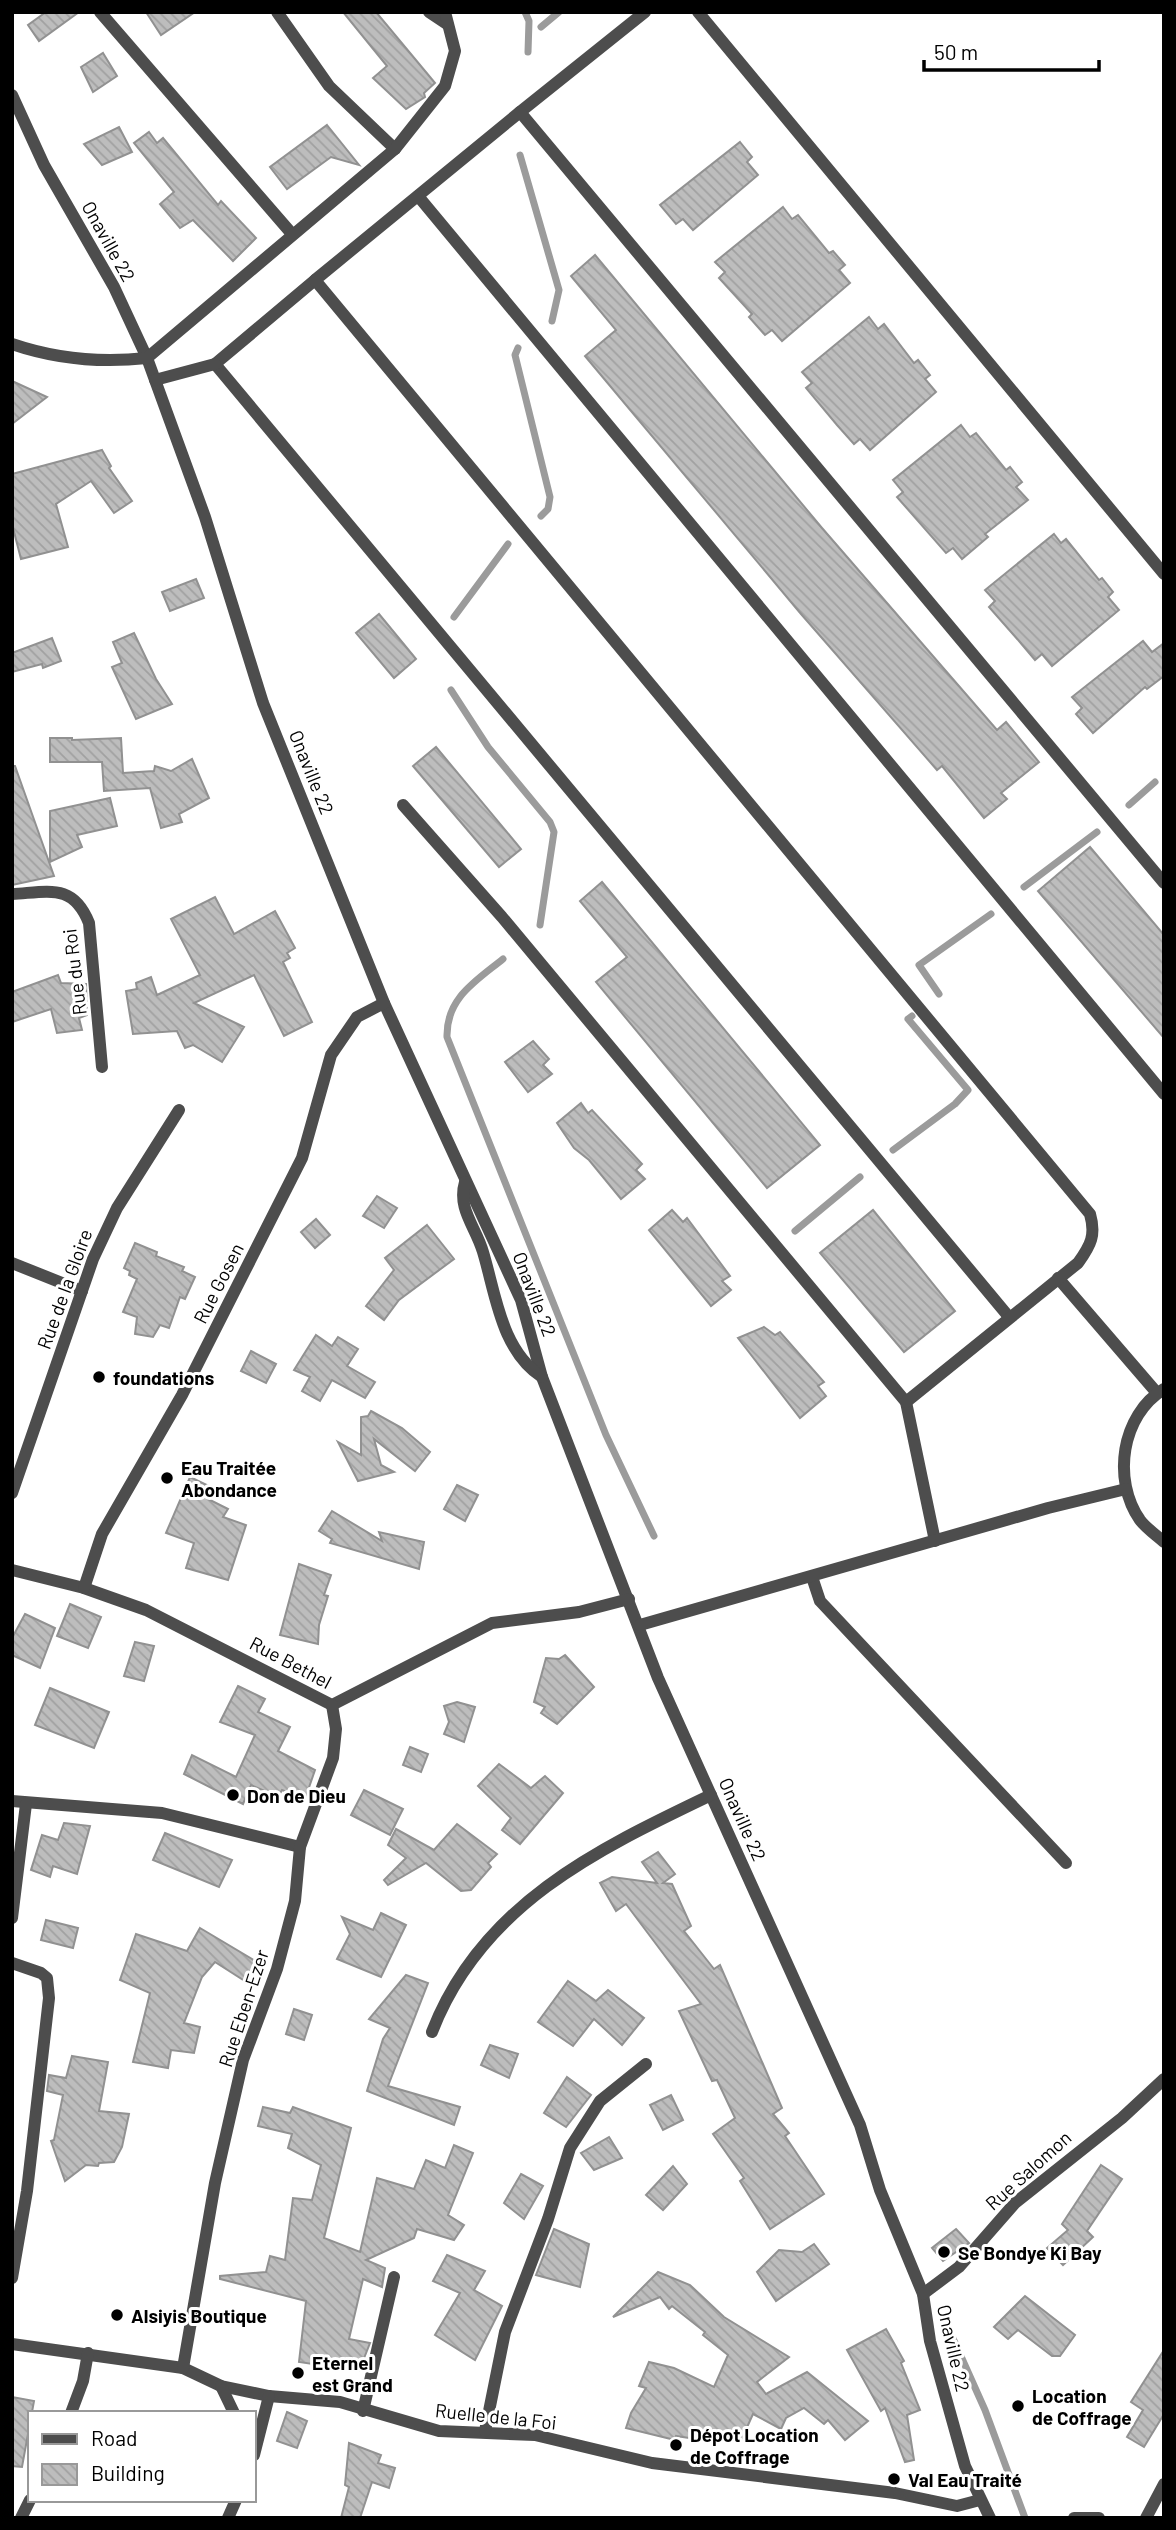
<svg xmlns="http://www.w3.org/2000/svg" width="1176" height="2530" font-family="Barlow,sans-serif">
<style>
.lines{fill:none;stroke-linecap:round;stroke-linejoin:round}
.stream{stroke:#9b9b9b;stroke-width:7}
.building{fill:url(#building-back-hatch);stroke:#919191;stroke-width:2}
.minor{stroke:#4d4d4d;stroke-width:12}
.poi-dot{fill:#000;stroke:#fff;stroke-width:2.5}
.labels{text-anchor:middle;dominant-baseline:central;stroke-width:6;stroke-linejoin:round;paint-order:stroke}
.street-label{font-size:19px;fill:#000;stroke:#fff}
.poi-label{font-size:19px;font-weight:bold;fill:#000;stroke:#fff;text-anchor:start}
</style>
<defs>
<pattern id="building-back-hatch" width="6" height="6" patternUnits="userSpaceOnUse" patternTransform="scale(1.75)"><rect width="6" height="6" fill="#bdbdbd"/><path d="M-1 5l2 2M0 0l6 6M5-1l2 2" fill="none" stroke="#a1a1a1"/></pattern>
</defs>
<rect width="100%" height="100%" fill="#fff"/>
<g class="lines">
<!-- stream -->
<g class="stream">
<path d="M525,12L529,21L528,52"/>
<path d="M541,27L559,12"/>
<path d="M520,155L559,290L552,321"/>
<path d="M518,348L515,355L550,497L548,509L541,516"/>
<path d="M454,617L508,544"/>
<path d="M451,690L488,747L550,822L554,832L540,925"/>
<path d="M1129,805L1155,782"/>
<path d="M1024,887L1097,832"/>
<path d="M503,959C476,981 446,998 447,1037L606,1435L654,1536"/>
<path d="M939,994L919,965L991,914"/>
<path d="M893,1150L955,1104L968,1090L908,1019L912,1016"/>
<path d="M795,1231L860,1177"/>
<path d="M947,2325L985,2410L1025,2518"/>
</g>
</g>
<!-- building -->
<g class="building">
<path d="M46,12H79L39,41L28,25Z"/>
<path d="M146,12H195L161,35Z"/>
<path d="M343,12H376L435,83L424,93L425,97L406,109L373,78L387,66Z"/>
<path d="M103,53L117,76L93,92L81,67Z"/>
<path d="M327,125L359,165L331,157L287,189L270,167Z"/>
<path d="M119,127L132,152L102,165L84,144Z"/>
<path d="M149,132L157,143L163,138L218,205L221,201L256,238L233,261L193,220L180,228L160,204L174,192L134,143Z"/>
<path d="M740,142L752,157L747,162L758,175L693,230L683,219L676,224L660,205Z"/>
<path d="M783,207L792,219L798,215L829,253L833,251L845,265L839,270L850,283L782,341L772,330L765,335L749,317L752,314L719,278L725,272L715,262Z"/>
<path d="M595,255L822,528L997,730L1006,722L1039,762L1001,793L1007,799L984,818L942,766L937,770L801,614L585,356L616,330L571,276Z"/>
<path d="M869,317L878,329L884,324L914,363L918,360L930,375L925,379L936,392L870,450L860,439L854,444L837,425L806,388L812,383L802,372Z"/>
<path d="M12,381L47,397L12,424Z"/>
<path d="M961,425L970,437L976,433L1006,470L1010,467L1022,482L1016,487L1028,500L985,534L988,537L962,559L953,548L946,553L897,497L903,492L893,480Z"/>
<path d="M102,450L111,466L109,468L132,501L114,513L91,481L56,504L68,547L21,559L12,524V474Z"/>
<path d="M1054,534L1061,543L1066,539L1099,580L1102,578L1113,592L1108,597L1119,610L1052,666L1042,654L1035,660L1019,641L989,607L995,601L985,590Z"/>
<path d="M196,579L204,598L170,611L162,592Z"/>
<path d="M379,614L416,659L394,678L356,633Z"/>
<path d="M134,633L156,679L172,704L136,719L112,667L122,663L113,642Z"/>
<path d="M52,638L61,661L43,668L42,664L12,672V653Z"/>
<path d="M1143,641L1152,652L1164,643V676L1147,689L1145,687L1093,733L1076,714L1082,708L1072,697Z"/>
<path d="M50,738H72V740L121,738L123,773L154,771L155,766L171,771L192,759L209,798L179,814L182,822L161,828L150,788L104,791L102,762H50Z"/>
<path d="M436,747L521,849L499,867L413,766Z"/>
<path d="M12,766H15L54,876L12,885Z"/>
<path d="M110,798L117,826L77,835L82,847L50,862V811Z"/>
<path d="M1090,847L1164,935V1038L1038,891Z"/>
<path d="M602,882L820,1145L767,1188L596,982L627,957L580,901Z"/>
<path d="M215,897L234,934L275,911L295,948L287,953L290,958L283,962L312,1022L284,1036L254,975L194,1003L244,1027L222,1062L193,1045L185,1048L177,1031L133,1034L126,991L137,989L136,983L151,977L157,995L200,975L171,919Z"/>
<path d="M58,975L61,983L86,984L87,1015L79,1018L82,1030L57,1033L51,1009L12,1022V992Z"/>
<path d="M533,1041L549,1059L543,1065L552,1074L528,1092L505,1062Z"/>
<path d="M581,1103L588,1113L592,1110L642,1164L636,1170L645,1179L621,1199L589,1160L574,1148L557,1123Z"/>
<path d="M377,1196L397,1208L384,1228L363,1216Z"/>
<path d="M672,1210L683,1222L687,1218L730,1276L722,1281L731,1290L711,1306L649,1230Z"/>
<path d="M873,1210L955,1311L904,1352L820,1253Z"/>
<path d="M316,1219L330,1235L315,1248L301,1232Z"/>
<path d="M427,1225L454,1259L399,1300L384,1320L366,1306L394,1270L385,1258Z"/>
<path d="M135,1243L157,1252L156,1256L184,1267L182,1271L195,1277L185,1299L180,1297L169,1328L160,1325L153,1337L135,1334L137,1317L123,1312L137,1279L129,1275L130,1271L124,1268Z"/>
<path d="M764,1327L775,1335L780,1332L824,1382L818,1386L826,1396L800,1418L738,1338Z"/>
<path d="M316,1335L332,1346L338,1337L358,1349L347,1366L375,1382L365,1398L332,1380L320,1401L302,1391L310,1377L294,1370Z"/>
<path d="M251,1351L276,1364L266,1383L241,1371Z"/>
<path d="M371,1411L402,1428L430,1452L415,1471L374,1439L381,1465L394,1472L358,1481L338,1442L361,1455V1417L368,1416Z"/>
<path d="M190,1477L213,1488L208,1499L228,1509L223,1517L246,1525L228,1580L186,1568L194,1543L166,1533Z"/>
<path d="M457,1485L478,1495L465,1521L444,1509Z"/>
<path d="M332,1511L382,1541L379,1532L424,1542L419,1569L330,1543L332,1539L319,1531Z"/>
<path d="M299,1564L331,1575L324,1595L328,1596L319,1625L318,1644L280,1635Z"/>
<path d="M70,1604L101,1617L88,1648L57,1636Z"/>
<path d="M25,1614L55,1628L40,1668L12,1655V1638Z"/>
<path d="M135,1642L154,1646L144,1681L124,1676Z"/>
<path d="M565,1655L594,1687L557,1724L541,1713L545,1707L534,1702L546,1658L559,1659Z"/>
<path d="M238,1686L265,1699L258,1712L290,1727L278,1751L315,1770L305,1799L282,1790L278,1797L251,1785L243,1804L184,1774L192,1755L236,1777L255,1735L220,1722Z"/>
<path d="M50,1688L109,1712L94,1748L35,1725Z"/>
<path d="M457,1702L475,1707L464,1742L444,1734L449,1722L444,1706Z"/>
<path d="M410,1747L428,1754L421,1772L403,1765Z"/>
<path d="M499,1764L531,1788L545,1776L563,1793L520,1844L502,1830L511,1818L478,1786Z"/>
<path d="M364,1790L403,1809L390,1835L351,1815Z"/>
<path d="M64,1823L90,1826L77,1874L53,1866L50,1877L31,1870L42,1835L58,1840Z"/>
<path d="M457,1824L497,1854L488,1863L491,1867L471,1890L461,1891L426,1863L388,1885L384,1880L406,1858L388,1845L396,1829L434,1850Z"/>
<path d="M165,1833L232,1860L219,1887L153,1860Z"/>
<path d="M658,1852L675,1874L663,1883L672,1884L691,1926L684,1931L714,1969L720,1965L782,2108L773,2114L789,2133L785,2136L824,2194L770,2229L740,2181L744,2178L713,2134L735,2118L717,2080L712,2081L679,2011L701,2004L626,1904L616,1911L600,1883L612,1877L657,1883L642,1862Z"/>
<path d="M381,1913L406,1925L381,1977L337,1959L350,1934L342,1917L373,1930Z"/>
<path d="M46,1920L78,1928L73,1948L41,1940Z"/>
<path d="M200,1928L257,1962L248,1983L215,1962L202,1977L184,2023L200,2027L194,2053L171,2050L168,2068L133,2062L150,1993L120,1980L136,1934L187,1951Z"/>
<path d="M406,1975L428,1983L388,2086L460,2107L454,2125L367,2091L383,2039L390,2028L369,2019Z"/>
<path d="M568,1981L596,2001L608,1990L644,2018L622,2045L594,2019L573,2046L538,2022Z"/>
<path d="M294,2009L312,2015L304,2040L286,2034Z"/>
<path d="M490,2045L518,2054L509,2078L481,2065Z"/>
<path d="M72,2056L108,2062L99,2111L129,2114L122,2147L114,2162L99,2163L98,2166L86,2165L65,2181L51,2141L54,2140L63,2095L47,2091L49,2075L66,2078Z"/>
<path d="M567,2077L591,2095L566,2127L544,2113Z"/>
<path d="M671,2095L683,2120L663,2130L650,2105Z"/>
<path d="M263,2107L290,2113L293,2107L351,2128L324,2238L360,2252L377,2178L414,2189L426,2160L445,2168L454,2145L473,2153L448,2215L464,2225L454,2240L417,2229L414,2238L366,2260L385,2268L382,2287L363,2279L349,2339L370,2343L359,2371L299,2362L306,2301L220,2279V2276L266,2272L270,2256L285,2260L293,2198L312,2200L321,2165L288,2148L292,2134L258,2126Z"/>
<path d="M609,2137L622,2158L594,2170L581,2153Z"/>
<path d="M1101,2165L1122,2179L1087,2231L1093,2237L1063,2265L1047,2248L1068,2230L1062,2224Z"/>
<path d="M673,2166L687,2184L663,2210L646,2195Z"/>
<path d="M521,2174L543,2186L524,2219L504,2203Z"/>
<path d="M554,2229L589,2244L580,2287L536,2275Z"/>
<path d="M956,2229L969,2243L943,2261L932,2248Z"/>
<path d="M814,2244L829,2264L776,2301L757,2272L779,2250L802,2252Z"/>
<path d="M447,2255L485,2271L474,2290L502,2306L475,2360L435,2335L460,2293L433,2281Z"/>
<path d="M658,2272L690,2285L724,2317L789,2357L757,2382L766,2394L807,2372L868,2421L845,2440L828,2420L824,2424L804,2408L786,2418L781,2429L753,2414L740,2443L696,2436L695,2439L676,2436L675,2440L626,2428L631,2413L646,2388L639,2386L649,2362L674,2368L714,2387L728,2355L703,2335L705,2332L672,2306L669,2309L660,2297L613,2317Z"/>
<path d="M1025,2296L1075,2335L1060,2356H1052L1018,2330L1008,2339L994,2327Z"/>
<path d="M886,2329L904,2361L901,2363L920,2410L907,2415L914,2460L905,2462L885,2408L881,2411L847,2350Z"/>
<path d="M1164,2350V2414L1144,2447L1127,2437L1143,2410L1131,2402Z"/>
<path d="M12,2397L34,2401L22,2467L12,2466Z"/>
<path d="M287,2412L307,2421L297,2448L277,2441Z"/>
<path d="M349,2443L381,2455L378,2463L395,2468L389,2488L372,2482L360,2518H341L349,2487L345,2485Z"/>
</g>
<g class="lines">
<!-- minor -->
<g class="minor">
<path d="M100,12L292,234"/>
<path d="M277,12L329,86L395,149"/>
<path d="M429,12L447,24"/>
<path d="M698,12L1164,574"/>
<path d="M12,95L44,165L114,287L147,358L205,517L263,703L384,1003L521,1300L542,1377L658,1678L860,2125L880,2190L923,2294L930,2341L965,2466L990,2518"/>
<path d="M520,112L645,12"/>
<path d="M418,196L1164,1094"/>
<path d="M315,280L215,364L1009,1317"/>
<path d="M12,344C56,359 102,363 147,358L395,149L445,86L455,51L445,12"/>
<path d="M155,380L215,364"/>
<path d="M403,805L502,917L906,1402L935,1541"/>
<path d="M12,894C49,892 73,883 89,923L102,1067"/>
<path d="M465,1182C457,1209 476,1227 483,1252C496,1295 501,1350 542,1377"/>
<path d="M12,1263L82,1291"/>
<path d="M1058,1278L1157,1393"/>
<path d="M1164,1389C1121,1415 1112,1480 1140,1520C1146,1528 1156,1535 1164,1542"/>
<path d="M906,1402L1078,1263C1091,1245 1096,1235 1090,1214L315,280L520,112L1164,883"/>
<path d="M12,1493L93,1259L117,1208L179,1110"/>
<path d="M12,1570L84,1588L146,1610L332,1705L492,1623L579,1612L629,1599"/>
<path d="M812,1577L820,1601L1066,1863"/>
<path d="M84,1588L102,1534L182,1395L302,1158L331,1055L357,1017L384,1003"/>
<path d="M640,1625L1048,1508L1126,1489"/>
<path d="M12,1801L162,1813L300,1847"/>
<path d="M12,1918L26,1804"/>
<path d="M12,1963L41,1973L47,1978L49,1998L27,2191L12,2278"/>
<path d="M432,2032C481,1905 596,1850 711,1795"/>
<path d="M923,2294L959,2267L1015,2203L1122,2118L1164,2079"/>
<path d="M12,2344L183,2368L221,2386L269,2396L340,2402L439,2431L535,2435L652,2463L895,2493L957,2506L980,2500"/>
<path d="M183,2368L215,2183L243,2060L277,1969L295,1901L300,1847L333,1758L336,1729L332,1705"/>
<path d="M221,2386L234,2413"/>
<path d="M363,2411L394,2277"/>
<path d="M71,2413L83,2381L88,2353"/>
<path d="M485,2431L505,2332L548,2219L570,2148L600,2101L646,2064"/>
<path d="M254,2455L269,2396"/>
<path d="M21,2518L30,2500"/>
<path d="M228,2518L236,2500"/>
<path d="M1074,2518H1099"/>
<path d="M1146,2518L1164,2484"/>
</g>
</g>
<!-- markers -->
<g class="poi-dot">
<circle cx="99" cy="1377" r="7"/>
<circle cx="167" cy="1478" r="7"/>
<circle cx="233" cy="1795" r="7"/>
<circle cx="944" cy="2252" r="7"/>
<circle cx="117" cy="2315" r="7"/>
<circle cx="298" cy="2373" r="7"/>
<circle cx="1018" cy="2406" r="7"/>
<circle cx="676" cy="2445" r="7"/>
<circle cx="894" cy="2479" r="7"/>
</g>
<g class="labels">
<!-- street labels -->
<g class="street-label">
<text transform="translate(109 241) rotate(61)">Onaville 22</text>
<text transform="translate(312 772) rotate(68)">Onaville 22</text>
<text transform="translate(74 972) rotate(-97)">Rue du Roi</text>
<text transform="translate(218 1283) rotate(-63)">Rue Gosen</text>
<text transform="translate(64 1289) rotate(-70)">Rue de la Gloire</text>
<text transform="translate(535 1294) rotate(69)">Onaville 22</text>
<text transform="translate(291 1662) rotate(28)">Rue Bethel</text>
<text transform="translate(743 1819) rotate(66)">Onaville 22</text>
<text transform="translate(243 2008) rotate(-72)">Rue Eben-Ezer</text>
<text transform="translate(1028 2170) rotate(-42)">Rue Salomon</text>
<text transform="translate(954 2348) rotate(77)">Onaville 22</text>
<text transform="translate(496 2416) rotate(6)">Ruelle de la Foi</text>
</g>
<!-- poi labels -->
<g class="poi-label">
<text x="113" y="1377">foundations</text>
<text x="181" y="1467">Eau Traitée<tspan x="181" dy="22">Abondance</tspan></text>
<text x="247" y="1795">Don de Dieu</text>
<text x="958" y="2252">Se Bondye Ki Bay</text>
<text x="131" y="2315">Alsiyis Boutique</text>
<text x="312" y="2362">Eternel<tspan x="312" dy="22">est Grand</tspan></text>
<text x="1032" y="2395">Location<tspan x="1032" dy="22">de Coffrage</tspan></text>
<text x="690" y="2434">Dépot Location<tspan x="690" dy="22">de Coffrage</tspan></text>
<text x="908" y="2479">Val Eau Traité</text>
</g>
</g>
<!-- border -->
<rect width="1176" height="2530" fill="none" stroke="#000000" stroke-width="28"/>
<!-- legend -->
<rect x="28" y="2411" width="228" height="91" fill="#ffffff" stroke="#999999" stroke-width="2"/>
<rect x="42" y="2434" width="35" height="10" fill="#4d4d4d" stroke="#999999" stroke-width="2"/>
<text x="91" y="2446" font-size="21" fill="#000000">Road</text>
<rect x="42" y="2464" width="35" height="21" fill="url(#building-back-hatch)" stroke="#999999" stroke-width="2"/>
<text x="91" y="2481" font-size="21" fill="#000000">Building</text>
<!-- scale -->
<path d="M924 60v10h175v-10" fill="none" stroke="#000000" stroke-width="3.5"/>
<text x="934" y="60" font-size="21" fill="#000000" stroke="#ffffff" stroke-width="5" paint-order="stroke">50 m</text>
</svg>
